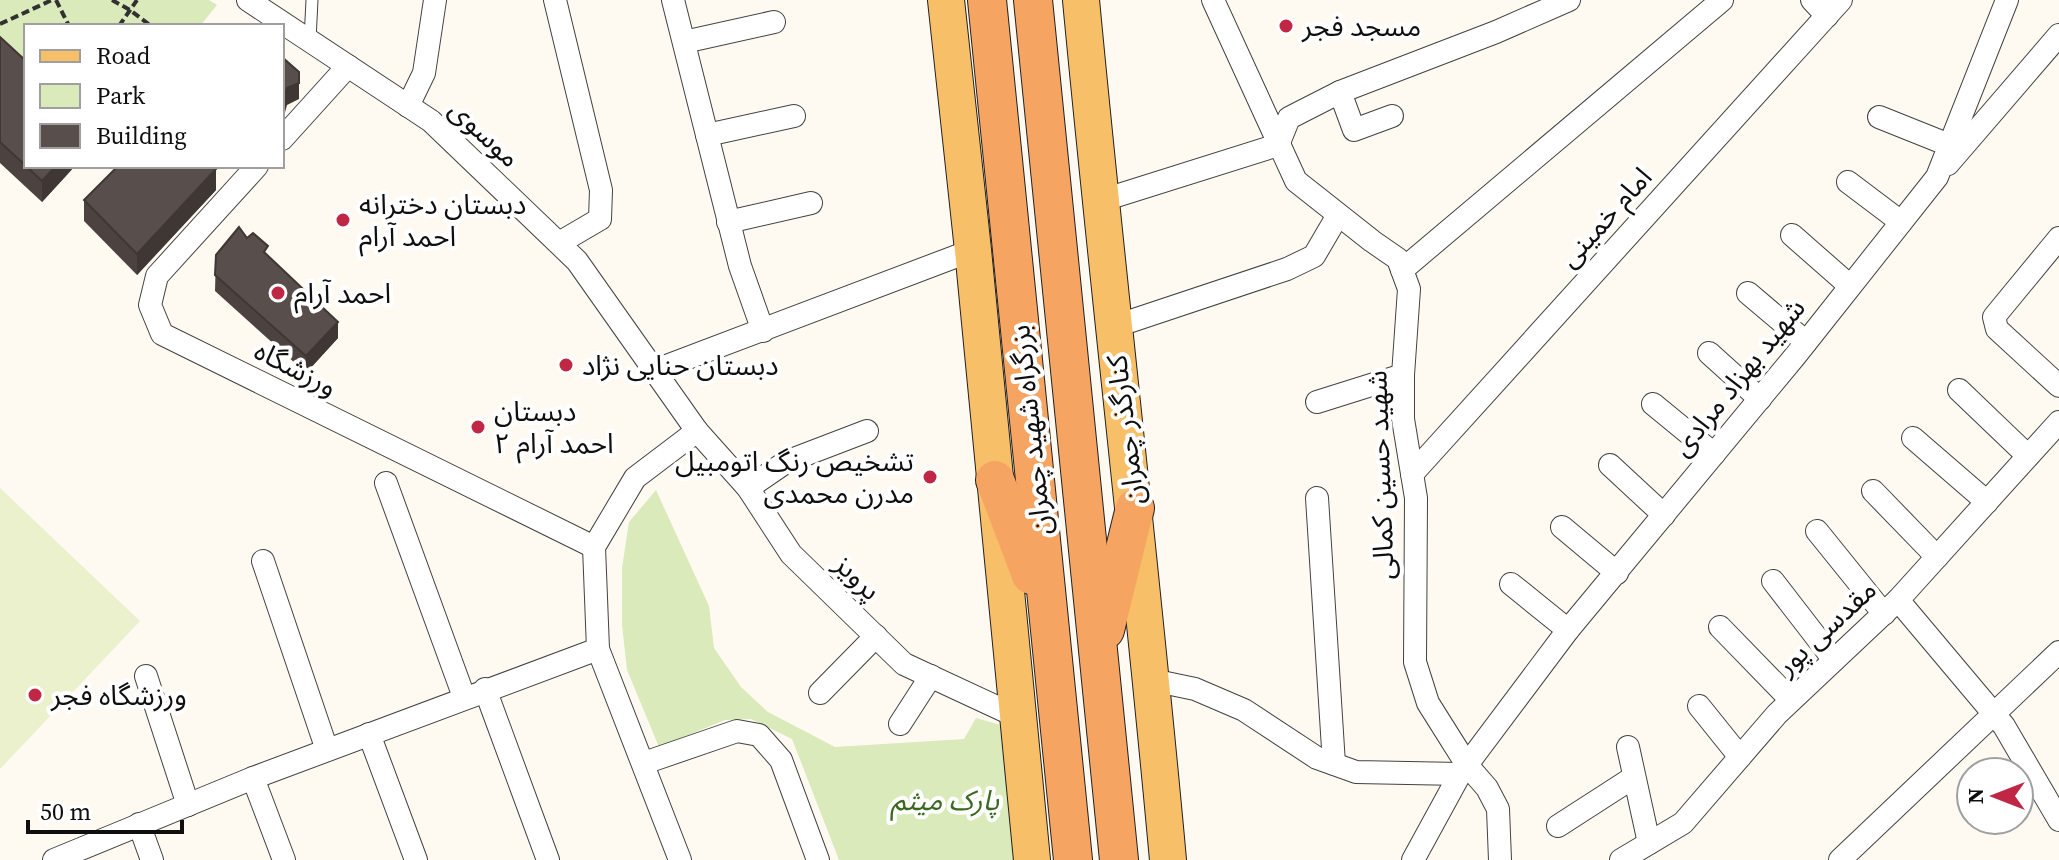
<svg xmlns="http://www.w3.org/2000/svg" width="2059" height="860" font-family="'Source Serif 4','Noto Sans Arabic',serif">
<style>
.green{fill:#daeabb}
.pitch{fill:#eaf1cc}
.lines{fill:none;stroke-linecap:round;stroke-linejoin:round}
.service-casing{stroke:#424242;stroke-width:13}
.minor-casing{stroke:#424242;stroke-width:24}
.primary-casing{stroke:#202020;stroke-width:38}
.trunk-casing{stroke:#202020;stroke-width:40}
.path{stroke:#313131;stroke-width:4;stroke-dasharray:8 4;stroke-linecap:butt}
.service{stroke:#fff;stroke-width:11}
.minor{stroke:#fff;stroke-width:22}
.primary{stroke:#f8bf69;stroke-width:36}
.trunk{stroke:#f6a462;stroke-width:38}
.wall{fill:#4c4340}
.shaded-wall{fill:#3e3734}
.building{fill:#584e4b;stroke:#3e3734;stroke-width:2}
.poi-dot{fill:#c02745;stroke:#fff;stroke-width:3}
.labels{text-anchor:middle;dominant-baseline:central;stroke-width:8;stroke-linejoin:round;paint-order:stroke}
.poi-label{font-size:28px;fill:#0f0f0f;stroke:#fff;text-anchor:start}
.street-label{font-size:28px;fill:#0f0f0f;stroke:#fff}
.park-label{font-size:28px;font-style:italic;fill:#39681f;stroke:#fff}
</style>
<rect width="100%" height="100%" fill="#fffaf1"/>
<!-- green -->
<g class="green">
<path d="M0,0H209L217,5L200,26H26V70L0,46Z"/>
<path d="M656,490L709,606L714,648L741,687L768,712L835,747L964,739L976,718L1008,727L1020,860H839L792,739L751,719L725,720L659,747L627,670L622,625V568L629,522Z"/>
</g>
<!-- pitch -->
<path class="pitch" d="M0,488L140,621L0,769Z"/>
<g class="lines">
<defs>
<path id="service" d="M310,40L312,0"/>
<g id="minor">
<path d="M248,0L431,121L577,261L697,431L748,488L791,554L904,664L1018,717"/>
<path d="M555,0L601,190L600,219L559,243"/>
<path d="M673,0L740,266L763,331"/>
<path d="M1213,0L1296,181L1372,241L1398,259L1409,289L1403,375V419L1416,498L1415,662L1428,703L1467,765L1487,788L1498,809L1500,860"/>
<path d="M1812,0L1827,16"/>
<path d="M684,42L774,22"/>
<path d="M1340,92L1354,130L1392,116"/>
<path d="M408,106L424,73L435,0"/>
<path d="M1879,117L1949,145"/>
<path d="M707,135L794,116"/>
<path d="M282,139L348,66"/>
<path d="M1948,164L2059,35"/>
<path d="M257,166L157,276L150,305L162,334L594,547"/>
<path d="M1848,182L1901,222"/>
<path d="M1100,201L1278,145L1289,118L1340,92L1496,32L1569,0"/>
<path d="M728,222L811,203"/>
<path d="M1792,235L1850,286"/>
<path d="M2059,238L1994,317L1997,329L2059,386"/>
<path d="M1402,270L1722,0"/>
<path d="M1748,293L1806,342"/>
<path d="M1113,327L1287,269L1314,256L1338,215"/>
<path d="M1709,353L1760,399"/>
<path d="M656,370L973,250"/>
<path d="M1959,390L2028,456"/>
<path d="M1317,402L1403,375"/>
<path d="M1653,404L1714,454"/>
<path d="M1913,438L1987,502"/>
<path d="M1610,465L1664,515"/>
<path d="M1412,474L1841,0"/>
<path d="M386,483L464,697"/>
<path d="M748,488L786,462L867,431"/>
<path d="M1873,491L1937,557"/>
<path d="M1317,498L1334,764"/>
<path d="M1562,527L1617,573"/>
<path d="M1817,531L1884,614"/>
<path d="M263,561L327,750"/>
<path d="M1773,581L1834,660"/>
<path d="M1511,584L1568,630"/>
<path d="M1898,600L2004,726L2059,820"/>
<path d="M1720,627L1791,700"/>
<path d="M146,676L188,805"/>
<path d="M1152,680L1195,689L1244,710L1317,758L1356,772L1460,774"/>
<path d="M485,689L548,860"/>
<path d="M820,693L876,636"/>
<path d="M1699,706L1740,757"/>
<path d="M900,724L931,676"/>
<path d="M369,734L416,860"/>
<path d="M1628,747L1649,843"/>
<path d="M644,763L737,731L759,735L781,760L818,860"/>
<path d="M253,778L284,860"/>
<path d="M139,824L152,860"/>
<path d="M1558,826L1634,777"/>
<path d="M54,860L253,778L598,649"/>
<path d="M680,860L598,649L594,547L635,478L697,431"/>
<path d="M1413,860L1460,774L1568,630L1796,355L1937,177L2007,0"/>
<path d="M1621,860L1683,823L1777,714L1898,600L2059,422"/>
<path d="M1840,860L2059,652"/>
</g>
<g id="primary">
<path d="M946,0L973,250L1032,860"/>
<path d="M1081,0C1108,287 1142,573 1168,860"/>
</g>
<g id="trunk">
<path d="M987,0L1073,860"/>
<path d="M1033,0L1119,860"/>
<path d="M995,480L1031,575"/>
<path d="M1105,630L1135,508"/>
</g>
</defs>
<!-- service casing -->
<use href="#service" class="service-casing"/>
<!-- minor casing -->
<use href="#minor" class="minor-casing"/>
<!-- primary casing -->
<use href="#primary" class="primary-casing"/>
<!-- trunk casing -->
<use href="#trunk" class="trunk-casing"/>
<!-- path -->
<g class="path">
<path d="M56,0L69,26"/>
<path d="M112,0L130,10L151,26"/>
<path d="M0,24L52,0"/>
<path d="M119,26L137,0"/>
</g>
<!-- service -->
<use href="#service" class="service"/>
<!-- minor -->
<use href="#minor" class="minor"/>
<!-- primary -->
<use href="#primary" class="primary"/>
<!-- trunk -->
<use href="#trunk" class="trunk"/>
</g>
<!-- wall -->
<g class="wall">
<path d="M0,37L75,166L42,202L0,163Z"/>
<path d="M216,190L137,275L84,221V200Z"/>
<path d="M247,238L268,256L338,338L306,373L215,291L216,255Z"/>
</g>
<!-- shaded-wall -->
<g class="shaded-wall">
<path d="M299,72V99L287,105L284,116L282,117V100L287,88Z"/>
<path d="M56,166H75L42,202V181Z"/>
<path d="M216,169V190L137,275V254Z"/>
<path d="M338,322V338L306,373V356Z"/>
</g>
<!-- building -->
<g class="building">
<path d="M0,37L26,61V166L0,142Z"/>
<path d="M282,57L299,72V83L287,88L284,100H282Z"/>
<path d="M26,166H56L42,181Z"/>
<path d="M118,166H213L216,169L137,254L84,200Z"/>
<path d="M239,227L247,238L253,233L268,246L264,252L338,322L306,356L215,275L216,255Z"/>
</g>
<!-- markers -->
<g class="poi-dot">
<circle cx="1286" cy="26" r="8"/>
<circle cx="343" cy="220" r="8"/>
<circle cx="278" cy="293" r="8"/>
<circle cx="566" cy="365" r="8"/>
<circle cx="478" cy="427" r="8"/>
<circle cx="930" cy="477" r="8"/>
<circle cx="35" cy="695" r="8"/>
</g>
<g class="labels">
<!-- poi labels -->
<g class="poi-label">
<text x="1302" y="26">مسجد فجر</text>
<text x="359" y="204">دبستان دخترانه<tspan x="359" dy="32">احمد آرام</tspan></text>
<text x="294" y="293">احمد آرام</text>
<text x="582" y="365">دبستان حنایی نژاد</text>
<text x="494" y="411">دبستان<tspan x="494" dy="32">احمد آرام ۲</tspan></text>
<text x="914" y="461" text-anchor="end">تشخیص رنگ اتومبیل<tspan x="914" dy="32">مدرن محمدی</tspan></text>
<text x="51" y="695">ورزشگاه فجر</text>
</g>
<!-- street labels -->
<g class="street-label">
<text transform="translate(485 133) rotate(43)">موسوی</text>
<text transform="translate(1605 217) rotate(-48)">امام خمینی</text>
<text transform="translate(296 368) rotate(27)">ورزشگاه</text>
<text transform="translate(1738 377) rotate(-51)">شهید بهزاد مرادی</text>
<text transform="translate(1030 430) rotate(-96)">بزرگراه شهید چمران</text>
<text transform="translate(1125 430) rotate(-97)">کنارگذر چمران</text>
<text transform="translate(1380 475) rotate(-92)">شهید حسین کمالی</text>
<text transform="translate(858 577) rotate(44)">پرویز</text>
<text transform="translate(1826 627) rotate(-43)">مقدسی پور</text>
</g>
<!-- park labels -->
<g class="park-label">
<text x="945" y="800">پارک میثم</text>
</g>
</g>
<!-- legend -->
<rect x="24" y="24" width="260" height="144" fill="#ffffff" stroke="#9f9f9f" stroke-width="2"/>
<rect x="40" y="50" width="40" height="12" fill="#f8bf69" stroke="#9f9f9f" stroke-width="2"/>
<text x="96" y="64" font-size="24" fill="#0f0f0f">Road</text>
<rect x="40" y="84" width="40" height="24" fill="#daeabb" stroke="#9f9f9f" stroke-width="2"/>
<text x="96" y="104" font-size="24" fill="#0f0f0f">Park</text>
<rect x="40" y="124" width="40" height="24" fill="#584e4b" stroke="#9f9f9f" stroke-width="2"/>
<text x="96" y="144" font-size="24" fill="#0f0f0f">Building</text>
<!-- north arrow -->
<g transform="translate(1995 796) rotate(270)"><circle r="38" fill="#ffffff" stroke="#9f9f9f" stroke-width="2"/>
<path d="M0-6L14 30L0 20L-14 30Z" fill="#c02745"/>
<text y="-12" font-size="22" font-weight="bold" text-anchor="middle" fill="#0f0f0f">N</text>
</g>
<!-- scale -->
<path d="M28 820v12h154v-12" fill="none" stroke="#0f0f0f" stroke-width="4"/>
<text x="40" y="820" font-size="24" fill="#0f0f0f" stroke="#ffffff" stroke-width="6" paint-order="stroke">50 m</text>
</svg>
